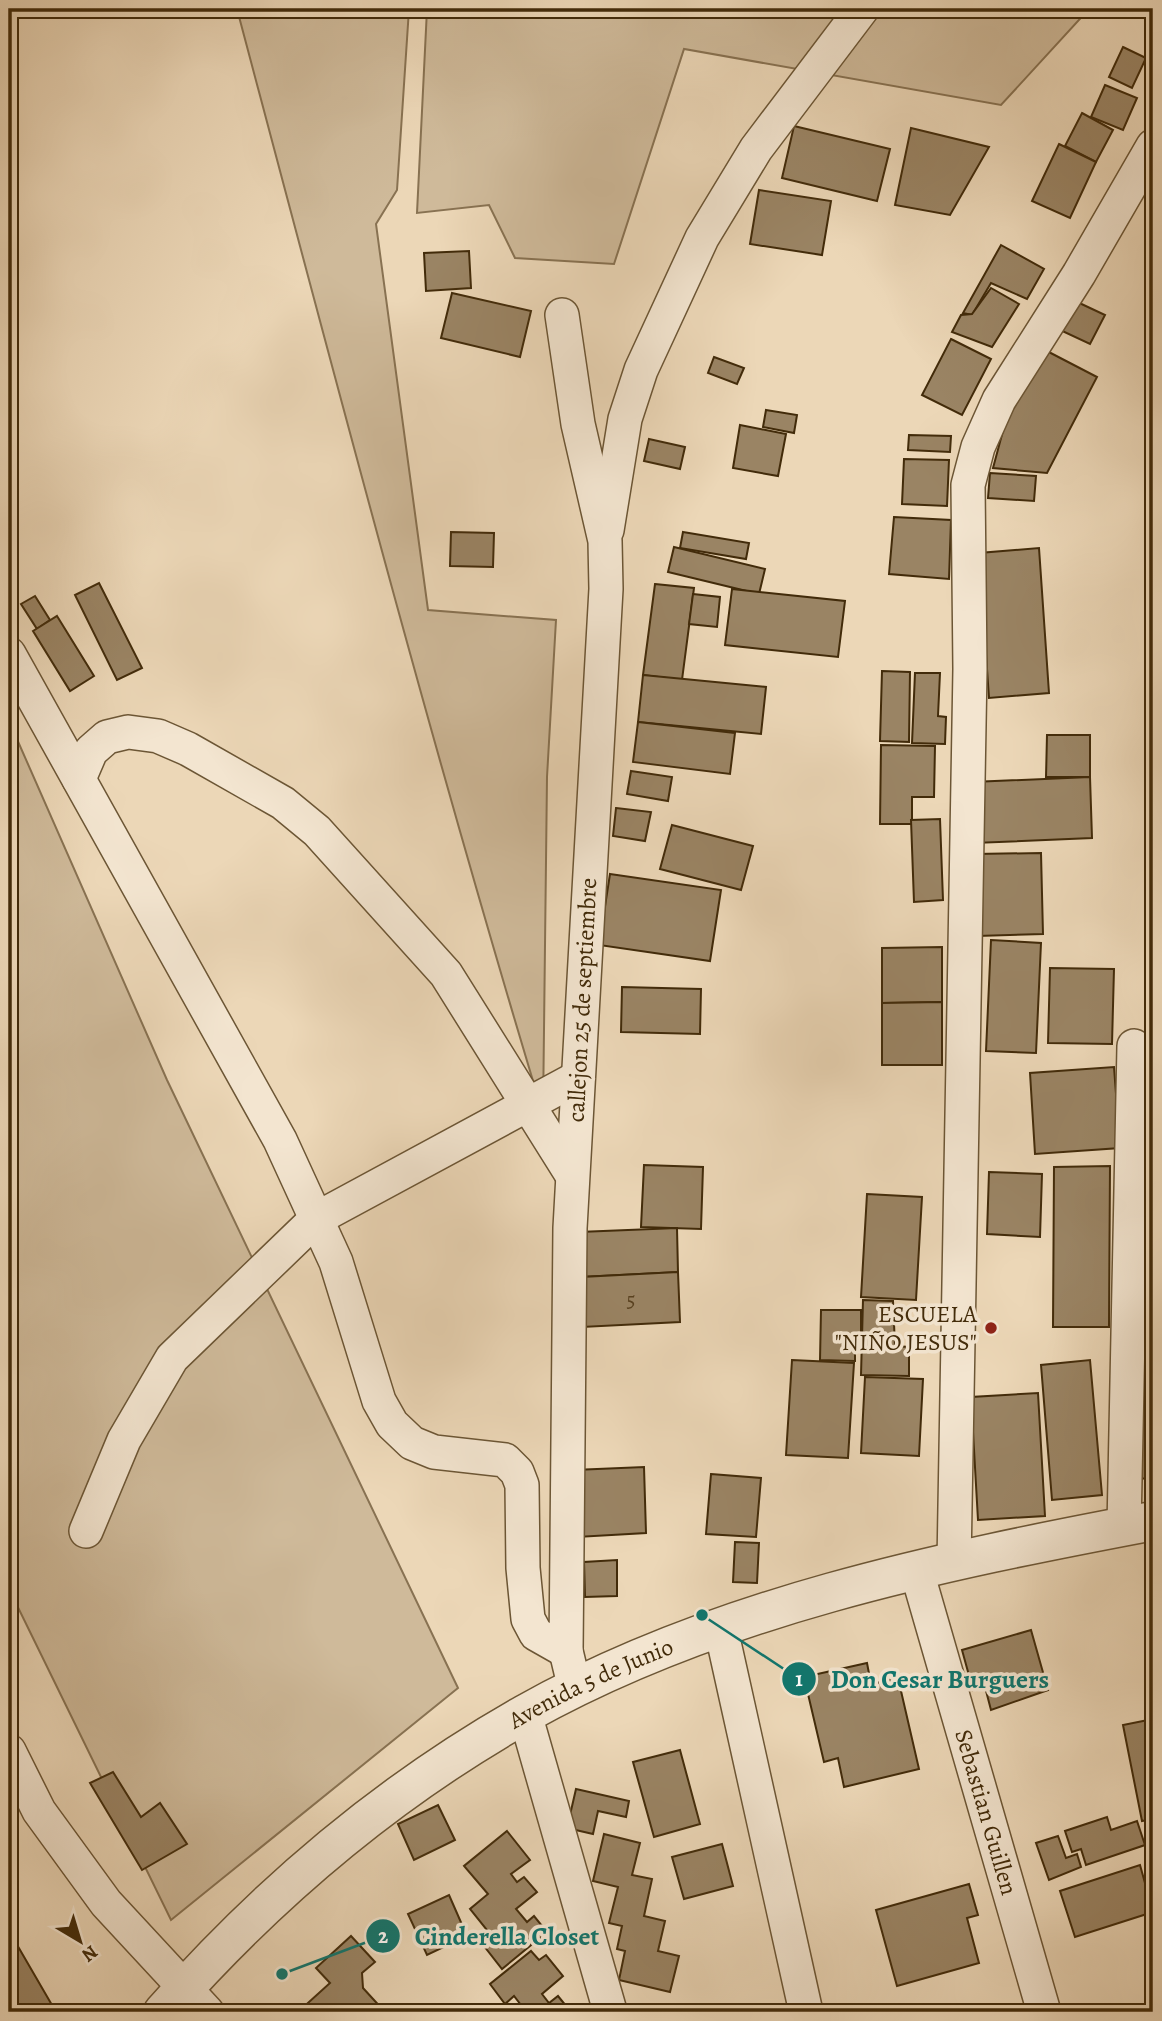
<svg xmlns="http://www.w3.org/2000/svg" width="1162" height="2021" font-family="Alegreya,serif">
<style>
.green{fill:#cfba9a;stroke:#887252;stroke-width:2}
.building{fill:#9a8464;stroke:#422b0a;stroke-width:2}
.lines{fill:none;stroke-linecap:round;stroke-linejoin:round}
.minor-casing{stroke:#6c5635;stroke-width:36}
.tertiary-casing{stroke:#6c5635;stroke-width:41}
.minor{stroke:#f3e5d0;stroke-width:33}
.tertiary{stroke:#f3e5d0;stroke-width:38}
.poi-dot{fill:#8f2418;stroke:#f3e5d0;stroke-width:2.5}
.labels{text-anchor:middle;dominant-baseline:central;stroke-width:7;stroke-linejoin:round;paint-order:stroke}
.number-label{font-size:21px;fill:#584120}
.street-label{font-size:24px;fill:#422b0a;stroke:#f3e5d0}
.poi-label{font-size:24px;fill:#422b0a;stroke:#f3e5d0;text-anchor:end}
.leader{fill:none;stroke:#0f766e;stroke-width:2.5}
.callout-dot{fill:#0f766e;stroke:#f3e5d0;stroke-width:2.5}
.mark-label{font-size:21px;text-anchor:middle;font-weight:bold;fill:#fff}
.callout-label{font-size:26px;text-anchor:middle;font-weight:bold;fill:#0f766e;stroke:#f3e5d0;stroke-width:7;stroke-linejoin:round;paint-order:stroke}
</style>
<rect width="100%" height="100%" fill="#ecd7b7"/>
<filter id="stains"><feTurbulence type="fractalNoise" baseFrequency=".00286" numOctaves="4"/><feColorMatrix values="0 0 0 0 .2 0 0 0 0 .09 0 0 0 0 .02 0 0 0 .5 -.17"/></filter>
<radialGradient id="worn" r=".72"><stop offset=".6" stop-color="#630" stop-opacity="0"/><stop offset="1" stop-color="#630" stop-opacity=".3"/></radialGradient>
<!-- green -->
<g class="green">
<path d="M237,9H409L397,190L376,224L428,610L556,620L547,777L543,1114C432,748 335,378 237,9Z"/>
<path d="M427,9H1089L1001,105L684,49L614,264L515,258L489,205L417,213Z"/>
<path d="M9,721L167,1080L458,1688L171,1920L9,1589Z"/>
</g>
<!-- building -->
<g class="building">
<path d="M1123,47L1146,58L1132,88L1109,77Z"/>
<path d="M1105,85L1137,98L1123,130L1091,117Z"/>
<path d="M1082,113L1113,130L1096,162L1065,146Z"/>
<path d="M794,126L890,149L877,201L782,178Z"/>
<path d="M911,128L989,147L950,215L895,205Z"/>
<path d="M1059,144L1096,162L1070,218L1032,201Z"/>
<path d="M759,190L831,201L822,255L750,244Z"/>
<path d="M1001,245L1044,269L1027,299L991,283L972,315L963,313Z"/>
<path d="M469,251L471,288L426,291L424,253Z"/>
<path d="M991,288L1019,304L992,347L952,332L961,315L972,314Z"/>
<path d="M452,293L531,311L520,357L441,338Z"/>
<path d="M1073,300L1105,315L1090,344L1058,329Z"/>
<path d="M951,339L991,359L962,415L922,395Z"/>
<path d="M1043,349L1097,377L1047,473L993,468L1004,427Z"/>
<path d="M714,357L744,368L737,384L708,373Z"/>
<path d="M766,410L797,415L794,433L763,427Z"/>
<path d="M740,425L786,434L778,476L733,468Z"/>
<path d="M909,435L951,436L950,452L908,450Z"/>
<path d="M649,439L685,447L680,469L644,461Z"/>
<path d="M904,459L949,460L947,506L902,504Z"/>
<path d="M990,473L1036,476L1034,501L988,498Z"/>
<path d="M894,517L951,520L949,579L889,574Z"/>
<path d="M451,532L494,533L493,567L450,566Z"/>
<path d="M683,532L749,543L746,559L680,548Z"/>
<path d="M674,547L765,569L759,594L668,572Z"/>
<path d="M1039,548L1049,693L989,698L979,553Z"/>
<path d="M99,583L142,668L117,680L75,595Z"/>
<path d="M655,584L694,588L682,680L643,675Z"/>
<path d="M732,589L845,601L838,657L725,645Z"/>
<path d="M693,594L720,597L717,627L689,624Z"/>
<path d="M35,596L50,620L37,629L21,604Z"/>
<path d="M57,616L94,676L70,691L33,631Z"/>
<path d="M882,671L910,672L909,742L880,741Z"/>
<path d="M915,673H940L938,716L946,717L945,744L912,743Z"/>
<path d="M643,675L766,687L761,734L638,722Z"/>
<path d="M638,722L735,733L730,774L633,762Z"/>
<path d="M1047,735H1090V777H1046Z"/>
<path d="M881,745L935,746L934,797H912V824H880Z"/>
<path d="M631,771L672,777L668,801L627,794Z"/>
<path d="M1090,777L1092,838L974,843L972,782Z"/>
<path d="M616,808L651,812L645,841L613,836Z"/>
<path d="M940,819L943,900L914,902L911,820Z"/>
<path d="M672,825L753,846L741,890L660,869Z"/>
<path d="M1041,853L1043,934L977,936L975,854Z"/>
<path d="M610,874L721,890L710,961L599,945Z"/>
<path d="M991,940L1041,943L1036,1053L986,1051Z"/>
<path d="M942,947V1002L882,1003V948Z"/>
<path d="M1050,968L1114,969L1112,1044L1048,1043Z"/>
<path d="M622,987L701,989L700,1034L621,1032Z"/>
<path d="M942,1002V1065H882V1003Z"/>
<path d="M1114,1067L1120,1148L1035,1154L1030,1073Z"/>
<path d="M644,1165L703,1167L701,1229L641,1227Z"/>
<path d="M1110,1166L1109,1327H1053L1054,1167Z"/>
<path d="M989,1172L1042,1174L1040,1237L987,1234Z"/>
<path d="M867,1194L922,1197L916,1300L861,1297Z"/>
<path d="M677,1228L678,1272L581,1277L579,1232Z"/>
<path d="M678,1272L680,1322L582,1327L581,1277Z"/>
<path d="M863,1300L893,1301L895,1346L909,1347V1376L861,1375Z"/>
<path d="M821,1310H861V1348H855V1361L820,1360Z"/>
<path d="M792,1360L854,1363L848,1458L786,1455Z"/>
<path d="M1090,1360L1102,1495L1052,1500L1041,1365Z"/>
<path d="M1153,1363V1478L1135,1479L1131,1385L1152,1384Z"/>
<path d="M865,1377L923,1379L919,1456L861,1453Z"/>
<path d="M1038,1393L1045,1516L978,1520L971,1397Z"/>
<path d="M644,1467L646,1533L577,1537L574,1470Z"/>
<path d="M711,1474L761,1478L756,1537L706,1534Z"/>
<path d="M735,1542L759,1543L757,1583L733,1582Z"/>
<path d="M617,1560V1596L585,1597L584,1562Z"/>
<path d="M1031,1630L1048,1690L991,1710L985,1687L973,1690L962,1650Z"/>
<path d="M867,1663L871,1684L898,1678L919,1769L844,1787L838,1758L824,1762L804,1677Z"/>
<path d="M1153,1719V1819L1142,1821L1123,1725Z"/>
<path d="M680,1750L700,1824L654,1837L633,1762Z"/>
<path d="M113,1772L141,1817L160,1803L187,1844L142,1870L90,1783Z"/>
<path d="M576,1789L629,1801L626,1817L598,1811L593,1834L567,1828Z"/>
<path d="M438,1805L455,1840L414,1860L398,1824Z"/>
<path d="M1107,1817L1111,1830L1137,1821L1145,1845L1086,1865L1081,1849L1072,1852L1065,1831Z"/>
<path d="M507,1831L530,1860L511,1874L517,1882L524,1877L537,1892L516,1909L527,1922L534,1916L547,1932L502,1969L477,1937L487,1930L470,1909L488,1894L464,1866Z"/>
<path d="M604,1834L640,1843L632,1875L652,1879L644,1916L665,1921L658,1951L679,1956L670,1992L619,1980L625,1951L617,1949L622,1926L609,1923L618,1887L593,1881Z"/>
<path d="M1058,1836L1066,1858L1077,1854L1081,1867L1049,1880L1036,1843Z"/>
<path d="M722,1844L733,1886L684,1899L672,1857Z"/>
<path d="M1140,1865L1153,1912L1075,1937L1060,1891Z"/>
<path d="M969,1884L978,1915L967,1918L979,1963L897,1986L876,1910Z"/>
<path d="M449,1895L467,1936L427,1955L408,1914Z"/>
<path d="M351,1936L375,1962L362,1973L363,1988L385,2012H298L330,1983L316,1968Z"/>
<path d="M16,1943L56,2012H9V1947Z"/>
<path d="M531,1951L539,1960L546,1955L563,1976L542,1994L549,2003L558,1996L571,2012H520L524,2009L514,1996L505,2004L490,1984Z"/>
</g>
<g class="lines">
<defs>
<g id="minor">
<path d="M562,315L578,424L605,541L606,589L570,1228L566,1651L575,1689"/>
<path d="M607,530L625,419L641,370L702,238L756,149L862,9"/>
<path d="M9,654L280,1140L336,1262L379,1401L392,1424L412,1443L434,1452L505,1460L517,1472L522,1485L523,1568L528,1619L536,1634L566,1651"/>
<path d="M79,779L91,751L107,737L128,732L158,736L188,749L283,803L317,831L446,974L572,1175"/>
<path d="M1124,1527L1134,1046"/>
<path d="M86,1531L124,1440L172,1358L316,1219L577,1078"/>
<path d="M954,1563L970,669L968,485L978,447L999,400L1079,274L1153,146"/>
<path id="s1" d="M917,1572L1044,2012"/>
<path d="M721,1629L806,2012"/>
<path d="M525,1714L610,2011"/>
<path d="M9,1751L39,1811L106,1903L207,2012"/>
</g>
<g id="tertiary">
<path id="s2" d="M163,2012C268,1893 387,1792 525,1714C716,1607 941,1561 1153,1521"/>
</g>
</defs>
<!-- minor casing -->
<use href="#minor" class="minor-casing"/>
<!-- tertiary casing -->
<use href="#tertiary" class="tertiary-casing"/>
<!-- minor -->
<use href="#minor" class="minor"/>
<!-- tertiary -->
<use href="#tertiary" class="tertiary"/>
</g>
<!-- markers -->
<circle class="poi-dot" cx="991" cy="1328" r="7"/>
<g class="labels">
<!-- number labels -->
<g class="number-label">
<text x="631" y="1300">5</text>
</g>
<!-- street labels -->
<g class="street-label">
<text transform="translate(582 1000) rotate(-87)">callejon 25 de septiembre</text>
<text stroke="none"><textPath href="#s2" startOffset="544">Avenida 5 de Junio</textPath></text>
<text stroke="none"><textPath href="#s1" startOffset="250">Sebastian Guillen</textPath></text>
</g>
<!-- poi labels -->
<g class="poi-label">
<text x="977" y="1314">ESCUELA<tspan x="977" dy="28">"NIÑO JESUS"</tspan></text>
</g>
</g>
<!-- callouts -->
<path class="leader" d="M702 1615L799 1679M282 1974L383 1936"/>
<g class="callout-dot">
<circle cx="702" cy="1615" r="7"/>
<circle cx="282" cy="1974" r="7"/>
<circle cx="799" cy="1679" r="18"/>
<circle cx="383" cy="1936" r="18"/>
</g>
<g class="mark-label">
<text x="799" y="1686">1</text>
<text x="383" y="1943">2</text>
</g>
<g class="callout-label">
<text x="940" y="1688">Don Cesar Burguers</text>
<text x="507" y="1945">Cinderella Closet</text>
</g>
<!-- margin -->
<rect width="1162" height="2021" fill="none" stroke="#ecd7b7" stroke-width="35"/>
<rect x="10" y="10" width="1141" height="2000" fill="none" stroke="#422b0a" stroke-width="3.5"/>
<rect x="18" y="18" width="1127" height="1986" fill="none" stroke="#422b0a" stroke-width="2"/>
<!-- north arrow -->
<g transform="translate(80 1941) rotate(142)" stroke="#f3e5d0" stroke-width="5" paint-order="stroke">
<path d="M0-5L12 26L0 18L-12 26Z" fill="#422b0a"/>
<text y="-10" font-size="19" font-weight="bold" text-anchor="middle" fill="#422b0a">N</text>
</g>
<rect width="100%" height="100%" filter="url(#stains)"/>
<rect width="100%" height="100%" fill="url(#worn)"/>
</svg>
